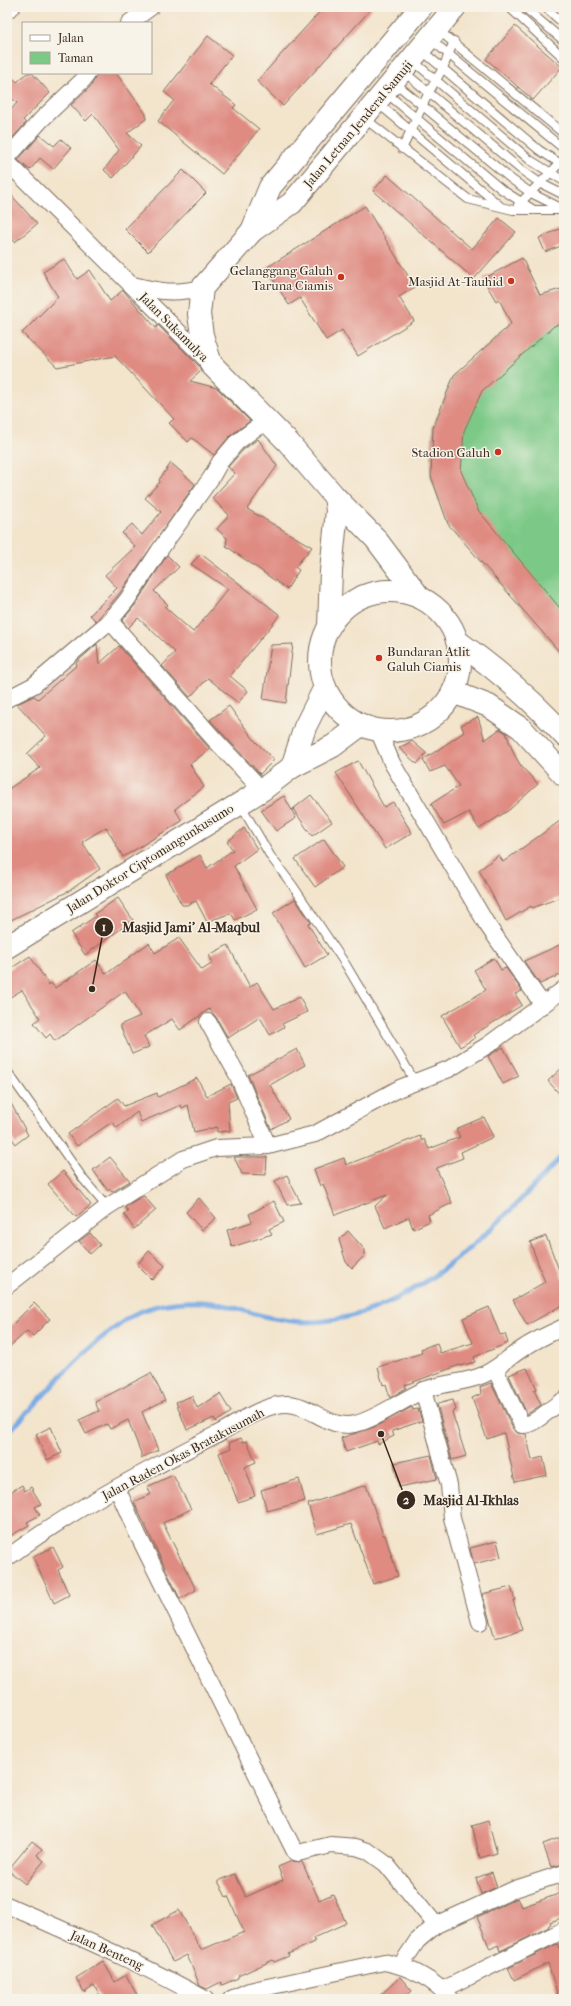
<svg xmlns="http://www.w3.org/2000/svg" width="571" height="2006" font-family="'IM FELL French Canon',serif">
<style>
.green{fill:#7cc987;stroke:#5c7a52}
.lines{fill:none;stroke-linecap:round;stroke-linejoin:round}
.stream{stroke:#78aae4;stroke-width:5}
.building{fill:#df8b82}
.lane-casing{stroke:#7b6b5b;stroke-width:10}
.street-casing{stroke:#7b6b5b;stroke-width:18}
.secondary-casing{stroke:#7b6b5b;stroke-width:24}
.lane{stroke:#fff;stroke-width:8}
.street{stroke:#fff;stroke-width:16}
.secondary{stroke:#fff;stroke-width:22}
.poi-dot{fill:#c8321e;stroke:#f7f3e8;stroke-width:1.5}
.labels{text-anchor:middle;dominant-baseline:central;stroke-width:3;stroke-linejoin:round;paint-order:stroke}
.street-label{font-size:13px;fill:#3b2a1e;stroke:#f7f3e8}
.poi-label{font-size:13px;fill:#3b2a1e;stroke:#f7f3e8;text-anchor:end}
.leader{fill:none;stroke:#3b2a1e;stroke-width:1.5}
.callout-dot{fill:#3b2a1e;stroke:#f7f3e8;stroke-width:1.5}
.mark-label{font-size:12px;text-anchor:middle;font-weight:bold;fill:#fff}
.callout-label{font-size:14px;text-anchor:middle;font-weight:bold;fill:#3b2a1e;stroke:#f7f3e8;stroke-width:3;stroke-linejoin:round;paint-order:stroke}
</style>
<rect width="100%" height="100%" fill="#f7f3e8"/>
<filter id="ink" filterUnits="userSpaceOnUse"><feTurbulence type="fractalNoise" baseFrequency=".025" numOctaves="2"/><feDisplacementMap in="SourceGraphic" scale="8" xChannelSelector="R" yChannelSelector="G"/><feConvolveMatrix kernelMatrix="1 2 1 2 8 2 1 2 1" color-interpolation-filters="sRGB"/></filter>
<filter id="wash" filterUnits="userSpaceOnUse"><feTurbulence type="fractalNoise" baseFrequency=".012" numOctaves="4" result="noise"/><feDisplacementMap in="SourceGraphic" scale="16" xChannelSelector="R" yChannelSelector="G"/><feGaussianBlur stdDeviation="0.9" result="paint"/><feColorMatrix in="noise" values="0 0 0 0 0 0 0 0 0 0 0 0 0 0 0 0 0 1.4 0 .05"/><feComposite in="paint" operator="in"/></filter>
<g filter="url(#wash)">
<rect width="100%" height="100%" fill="#f3e4cc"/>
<!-- green -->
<path class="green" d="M564,288V657L448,524L431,476L433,428L454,375L544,294Z"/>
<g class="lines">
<!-- stream -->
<path class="stream" d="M7,1433C44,1398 73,1357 115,1328C122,1323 129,1316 137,1313C162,1302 192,1299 219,1304C235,1307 251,1314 268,1317C279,1319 292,1322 304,1322C410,1324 498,1224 564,1154"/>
</g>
<g id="blocks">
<!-- building -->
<g class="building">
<path d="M324,7H373L283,106L257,81Z"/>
<path d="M515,26L562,67L533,100L486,59Z"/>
<path d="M208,36L232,55L209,84L236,105L233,108L259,129L222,174L158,121L174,100L164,92Z"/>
<path d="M7,72L17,82L27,73H32L50,93L23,120L26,123L7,144V114L17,103L7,94Z"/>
<path d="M98,73H116L146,114V119L127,133L141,146L113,178L104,170L119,150L93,114L86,121L71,105L91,86Z"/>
<path d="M40,135L54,146L61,139L71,148L53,169L40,158L30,170L18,160Z"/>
<path d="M183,170L206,193L148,252L125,229Z"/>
<path d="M387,175L472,249L499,218L516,232L474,279L373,191Z"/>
<path d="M7,190L37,224L15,242L7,233Z"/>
<path d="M365,206L415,287L399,297L414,321L358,356L342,330L326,340L300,298L289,305L266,268Z"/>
<path d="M564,227V245L545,252L539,238Z"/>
<path d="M522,258L540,295L564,288V322L554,326L482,391L464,431L461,471L478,510L564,613V657L448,524L431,476L433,428L454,375L511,324L499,299L496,301L483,279Z"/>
<path d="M64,259L77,279L90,270L110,301L123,290L156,328L158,325L199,366L201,371L190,381L217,388L250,421L230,436L214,455L192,438L188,442L169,423L174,419L115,356L57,367L22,333L58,297L43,272Z"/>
<path d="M258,439L277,466L247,509L312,547L295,567L299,570L287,589L226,546L227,538L217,529L229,515L212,498L235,473L228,467L243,450Z"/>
<path d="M171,463L195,484L119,594L96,621L90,615L117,588L105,575L135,547L122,533L132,524L142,535L161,512L145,498L160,482L159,480Z"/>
<path d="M201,554L280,615L230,676L248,691L238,703L208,678L190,697L162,666L175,652L138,618L128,628L122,621L135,605L167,555L179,567L154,591L168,605L165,607L193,632L228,589L191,564Z"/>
<path d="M97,644L99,664L119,646L210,749L190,764L204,787L175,809L182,821L123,857L106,827L82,842L100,869L69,891L7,922V790L40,768L27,754L46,736L17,704L34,696L38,699L77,665L76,663Z"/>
<path d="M293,644L286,703L263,699L271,645Z"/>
<path d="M229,706L255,741L274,760L260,774L210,720Z"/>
<path d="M478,717L485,740L500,729L506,733L514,754L521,766L538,784L509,810L479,829L469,812L444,825L431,804L459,786L445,766L430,772L423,760L464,732L461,725Z"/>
<path d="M412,741L426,753L417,764L399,748Z"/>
<path d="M358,761L384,807L393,802L412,833L385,849L336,773Z"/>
<path d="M311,795L332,822L312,836L293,809Z"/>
<path d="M284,796L296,818L276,831L261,810Z"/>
<path d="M564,818V896L532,908L531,906L506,921L479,870L499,855L503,862Z"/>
<path d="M244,828L257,849L234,866L257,909L235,920L231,913L207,922L196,901L187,905H182L166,875L200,855L207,868L233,850L227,842Z"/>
<path d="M324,839L343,867L315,887L295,859Z"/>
<path d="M118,898L133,920L85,955L71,933L96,916L94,914Z"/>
<path d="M295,899L311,923L308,924L327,955L305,968L273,913Z"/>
<path d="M179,938L202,970L213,963L209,955L228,945L250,987L257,982L274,1009L300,997L307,1012L282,1024L284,1027L270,1035L260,1017L228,1038L216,1017L209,1009L180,1030L172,1019L144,1036L149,1047L132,1054L120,1025L140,1016L125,991L55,1041L50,1034L46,1038L34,1023L40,1018L22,990L7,999V971L30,956L49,985L51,983L55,988L96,960L106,974L149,943L155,953Z"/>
<path d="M564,943V973L540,984L524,961Z"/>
<path d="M494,958L501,970L506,968L522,991L515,994L522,1005L473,1035L475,1038L460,1047L442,1016L486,990L474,970Z"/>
<path d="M503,1047L519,1076L503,1084L488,1056Z"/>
<path d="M297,1049L305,1065L270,1085L289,1119L271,1129L248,1075Z"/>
<path d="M564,1066V1099L548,1081Z"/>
<path d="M197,1078L207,1096L231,1084L237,1098L228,1102L230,1131L217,1132V1127L194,1132L188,1105L182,1108L181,1105L141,1122L137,1112L117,1128L112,1122L77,1146L68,1134L118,1098L124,1106L157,1093L158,1097Z"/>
<path d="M7,1096L28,1135L16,1144L7,1132Z"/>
<path d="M484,1117L493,1137L461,1152L463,1158L437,1168V1170L452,1203L428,1215L430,1221L413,1229L409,1217L385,1228L375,1206L387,1195L335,1215L323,1184L320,1186L314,1169L344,1158L346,1165L420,1136L422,1141L424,1139L429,1149L460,1137L456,1129Z"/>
<path d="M110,1157L130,1181L112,1192L110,1189L108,1191L93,1170Z"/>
<path d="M234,1157H267L266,1175L242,1174Z"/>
<path d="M63,1171L91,1205L76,1217L48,1184Z"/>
<path d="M287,1175L293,1188L301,1203L287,1205L275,1181Z"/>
<path d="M142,1196H144L156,1210L134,1229L124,1214L128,1211L125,1207Z"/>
<path d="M199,1198L216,1218L202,1230L186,1212Z"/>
<path d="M274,1201L284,1222L269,1229L272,1234L232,1247L227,1230L252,1222L249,1214Z"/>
<path d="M348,1231L365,1250V1255L352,1268L346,1262L339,1240Z"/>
<path d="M90,1233L100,1245L90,1254L79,1241Z"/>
<path d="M546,1236L564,1283V1304L527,1325L513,1300L545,1282L530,1242Z"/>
<path d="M149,1251L165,1266L152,1280L137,1265Z"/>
<path d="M34,1303L50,1319L33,1336L27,1331L7,1349V1330Z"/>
<path d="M489,1307L500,1335L505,1334L508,1343L474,1357L475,1362L460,1366V1365L405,1385L406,1388L390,1398L386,1384L383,1385L378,1367L422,1353L421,1349L437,1343L440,1353L473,1343L463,1318Z"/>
<path d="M527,1368L537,1389L534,1390L541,1405L527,1414L509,1375Z"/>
<path d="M151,1373L165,1400L142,1412L158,1450L141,1458V1453L128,1420L110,1429L107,1424L86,1434L79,1420L99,1411L95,1402Z"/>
<path d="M491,1383L513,1429L518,1433L526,1434L532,1460L543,1457L547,1475L515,1482L504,1433L487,1439L472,1398L481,1394L480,1387Z"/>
<path d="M220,1394L231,1412L216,1422L214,1418L187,1430L176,1402L192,1396L197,1408Z"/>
<path d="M453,1400L456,1410L452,1412L466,1456L452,1460L437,1404Z"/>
<path d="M412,1407L413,1410L418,1409L422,1421L392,1431L394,1436L378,1444L377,1441L346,1452L341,1438L374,1427Z"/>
<path d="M51,1427L62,1453L47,1460L36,1434Z"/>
<path d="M241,1438L243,1442L247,1441L256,1462L245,1467L255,1496L238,1502L219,1453L231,1448L229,1443Z"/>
<path d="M431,1455L437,1479L399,1487L394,1463Z"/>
<path d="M173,1475L191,1509L163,1523L196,1590L180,1599L134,1502L151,1494L147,1487Z"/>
<path d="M299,1479L305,1501L267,1511L261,1490Z"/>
<path d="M22,1485L25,1491L31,1487L41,1504L35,1507L40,1515L27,1522L29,1525L7,1538V1494Z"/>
<path d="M366,1485L383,1535H385L398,1576L373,1584L351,1524L317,1534L308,1504Z"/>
<path d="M497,1541L501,1557L474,1564L470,1548Z"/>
<path d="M53,1547L63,1567L58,1570L69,1595L54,1603L33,1557Z"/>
<path d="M511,1587L515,1600H513L522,1630L495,1638L482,1594Z"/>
<path d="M488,1820L497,1853L480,1858L472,1825Z"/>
<path d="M564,1836V1864L551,1867L543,1844Z"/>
<path d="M32,1841L42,1849L37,1855L44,1861L25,1884L8,1870Z"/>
<path d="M292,1861L302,1862L319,1900L333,1894L346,1923L313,1938L315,1942L288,1954L289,1956L274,1962L273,1960L238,1976V1978L222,1985L221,1982L207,1989L200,1986L187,1955L173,1962L152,1925L179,1910L201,1950L244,1932L228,1896L226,1897L218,1881L235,1874L246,1897L248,1896L283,1880L278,1867Z"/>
<path d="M492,1872L497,1887L481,1894L476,1878Z"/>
<path d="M564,1883V1917L550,1922L551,1924L548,1926L549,1927L500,1951L498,1945L490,1949L477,1917L518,1898L522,1907L561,1893L558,1885Z"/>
<path d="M557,1944L564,1957V1999H559L548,1963L514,1980L508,1968Z"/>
<path d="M103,1961L115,1982L126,1975L139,1999H102L94,1985L84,1992L76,1978Z"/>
<path d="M400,1977L412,1991L403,1999H376Z"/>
</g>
</g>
</g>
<g filter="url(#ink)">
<use href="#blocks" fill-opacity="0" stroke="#7b6b5b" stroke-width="1"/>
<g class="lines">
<defs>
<g id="lane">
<path d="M509,7L564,58"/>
<path d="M524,7L564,41"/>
<path d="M545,7L564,24"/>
<path d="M437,29L564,134"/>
<path d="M430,39L564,149"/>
<path d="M420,49L539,150L564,166"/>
<path d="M412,60L530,160L564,181"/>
<path d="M403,71L520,169L540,183L564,195"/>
<path d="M394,82L511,179L531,193L561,208"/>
<path d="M385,92L501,189L534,210"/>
<path d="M376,103L386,110L499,205"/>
<path d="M364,118L468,199L513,210H564"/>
<path d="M402,149L429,92L443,68L454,41"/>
<path d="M518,205L563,160"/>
<path d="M240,804L271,857L293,886L346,965L411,1075L413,1083"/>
<path d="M7,1071L84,1180L107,1207"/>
</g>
<g id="street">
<path d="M7,10L12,7"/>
<path d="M129,23L151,7"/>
<path d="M7,158L41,120L83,80L88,73"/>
<path d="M7,162L209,362"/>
<path d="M133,285C161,292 173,294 202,288"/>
<path d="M110,621L214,739L262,790"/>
<path d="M7,699L34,685L110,621L127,600L159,551L211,478L220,462L236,443L253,430L268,421"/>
<path d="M378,730L392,763L486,923L543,1005"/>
<path d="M208,1022L237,1074L268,1146"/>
<path d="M7,1286L107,1207L183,1159L216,1148L268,1146L315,1134L400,1088L449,1069L488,1045L564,989"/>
<path d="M495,1369L522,1425C535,1426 552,1406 564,1400"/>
<path d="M423,1390L449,1485L452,1518L480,1622"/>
<path d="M117,1488L138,1535L295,1852L298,1853L331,1845L356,1847L368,1851L386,1864L436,1925"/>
<path d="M7,1558C72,1509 148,1470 221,1432C240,1422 264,1404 287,1404C311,1404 328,1430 355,1424C374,1420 401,1401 420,1392C440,1382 463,1384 483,1375C499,1368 510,1356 525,1347C537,1339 551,1333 564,1327"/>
<path d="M7,1905C74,1935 141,1963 205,1999"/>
<path d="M401,1965L417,1941L436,1925L515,1889L564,1873"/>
<path d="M442,1990L564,1930"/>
<path d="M231,1999L249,1991L384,1962C410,1967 433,1979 451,1999"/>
</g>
<g id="secondary">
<path d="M252,231L270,187L421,7"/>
<circle cx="390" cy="661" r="70"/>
<path d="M420,598L375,538L335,497L288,442L211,364L202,335L199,314L202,288L252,231L292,203L455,7"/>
<path d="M329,627L331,571L337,510L335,497"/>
<path d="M457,641C496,669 532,699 564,735"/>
<path d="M453,692L489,706L521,728L564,775"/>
<path d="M292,767L305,727L325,687"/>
<path d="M7,947L262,790L292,767L333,746L361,725"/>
</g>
</defs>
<!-- lane casing -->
<use href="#lane" class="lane-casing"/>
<!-- street casing -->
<use href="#street" class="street-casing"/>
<!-- secondary casing -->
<use href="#secondary" class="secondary-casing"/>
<!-- lane -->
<use href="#lane" class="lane"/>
<!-- street -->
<use href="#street" class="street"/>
<!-- secondary -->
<use href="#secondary" class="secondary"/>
</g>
</g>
<!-- markers -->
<g class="poi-dot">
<circle cx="341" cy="277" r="4"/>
<circle cx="511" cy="281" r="4"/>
<circle cx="498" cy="452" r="4"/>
<circle cx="379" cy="658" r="4"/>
</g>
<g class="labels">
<!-- street labels -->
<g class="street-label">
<text transform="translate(358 124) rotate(-50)">Jalan Letnan Jenderal Samuji</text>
<text transform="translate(174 327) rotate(45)">Jalan Sukamulya</text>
<text transform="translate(150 858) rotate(-32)">Jalan Doktor Ciptomangunkusumo</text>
<text transform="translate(183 1454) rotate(-28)">Jalan Raden Okas Bratakusumah</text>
<text transform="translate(107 1950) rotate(24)">Jalan Benteng</text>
</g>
<!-- poi labels -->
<g class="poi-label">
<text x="333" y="270">Gelanggang Galuh<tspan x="333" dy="15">Taruna Ciamis</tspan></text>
<text x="503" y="281">Masjid At-Tauhid</text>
<text x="490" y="452">Stadion Galuh</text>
<text x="387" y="651" text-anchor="start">Bundaran Atlit<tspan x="387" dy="15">Galuh Ciamis</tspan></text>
</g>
</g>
<!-- callouts -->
<path class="leader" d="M92 989L104 927M381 1434L406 1500"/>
<g class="callout-dot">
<circle cx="92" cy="989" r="4"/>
<circle cx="381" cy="1434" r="4"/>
<circle cx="104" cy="927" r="10"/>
<circle cx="406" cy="1500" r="10"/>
</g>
<g class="mark-label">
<text x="104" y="931">1</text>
<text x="406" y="1504">2</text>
</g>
<g class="callout-label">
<text x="191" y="932">Masjid Jami' Al-Maqbul</text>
<text x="471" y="1505">Masjid Al-Ikhlas</text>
</g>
<!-- margin -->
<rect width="571" height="2006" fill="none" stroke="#f7f3e8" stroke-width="24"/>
<!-- legend -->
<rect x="22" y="22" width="130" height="52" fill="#f7f3e8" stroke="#aca397"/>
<rect x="30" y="35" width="20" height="6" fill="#ffffff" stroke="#aca397"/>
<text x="58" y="42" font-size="12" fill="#3b2a1e">Jalan</text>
<rect x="30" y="52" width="20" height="12" fill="#7cc987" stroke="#aca397"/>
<text x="58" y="62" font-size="12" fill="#3b2a1e">Taman</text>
</svg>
